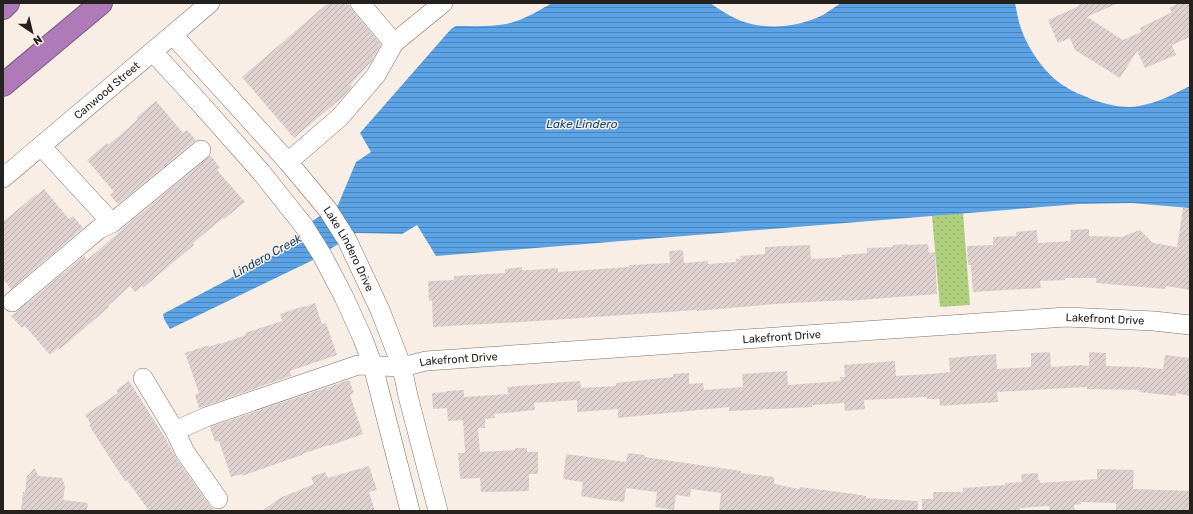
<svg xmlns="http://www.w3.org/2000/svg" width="1193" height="514" font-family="Rubik,sans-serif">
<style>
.park{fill:url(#park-dots)}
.water{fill:url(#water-rules)}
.building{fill:url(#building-hatch)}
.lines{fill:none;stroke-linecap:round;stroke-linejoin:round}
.minor-casing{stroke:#7a726a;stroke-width:20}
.highway-casing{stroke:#7e5b82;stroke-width:24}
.minor{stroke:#fff;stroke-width:19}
.highway{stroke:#ae7ab8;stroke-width:22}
.labels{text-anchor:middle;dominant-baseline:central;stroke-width:3;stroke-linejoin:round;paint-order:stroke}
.street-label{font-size:11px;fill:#25211e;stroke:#f8eee5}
.water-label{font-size:12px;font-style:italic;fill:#164974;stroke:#f8eee5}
</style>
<defs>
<pattern id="park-dots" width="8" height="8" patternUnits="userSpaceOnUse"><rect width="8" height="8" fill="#aecf7b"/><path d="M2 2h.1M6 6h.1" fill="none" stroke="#96b16a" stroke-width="1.8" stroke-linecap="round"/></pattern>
<pattern id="water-rules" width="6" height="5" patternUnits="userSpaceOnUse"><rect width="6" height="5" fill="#5ba3e4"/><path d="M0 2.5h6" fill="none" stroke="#4b84b8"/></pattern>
<pattern id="building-hatch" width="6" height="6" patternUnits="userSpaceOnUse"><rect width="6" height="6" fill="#dfd1d0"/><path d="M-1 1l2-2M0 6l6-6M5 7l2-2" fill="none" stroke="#bfb3b2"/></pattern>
</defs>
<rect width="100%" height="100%" fill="#f8eee5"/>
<!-- park -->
<path class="park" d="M963,213L970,305L940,307L932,216Z"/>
<!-- water -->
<path class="water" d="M552,3H710C719,9 729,16 739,20C765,31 799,27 823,15C829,11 835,7 841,3H1015C1016,8 1017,13 1018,18C1023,42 1044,75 1066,87C1073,92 1083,95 1091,99C1105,104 1123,109 1139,106C1157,103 1174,94 1190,86V208L1132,203L1079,204L436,256L417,225L402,234L356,233L311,261L170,329L164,319L163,314L299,242L312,221L338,205L356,162L371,152L360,133L451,29L456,26C472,26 490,27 506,24C522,21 538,11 552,3Z"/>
<!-- building -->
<g class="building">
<path d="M328,3H348L352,10L381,44L371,62L350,85L352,86L344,96L294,138L242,77Z"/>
<path d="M1078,3H1118L1087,17L1123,40L1141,32L1140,28L1172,12L1169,8L1179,3H1190V37L1172,45L1176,55L1145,68L1137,51L1120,78L1075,50L1070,38L1058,43L1048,20L1079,6Z"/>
<path d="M156,101L183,133L187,130L196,140L118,204L110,195L114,192L87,160L107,143L108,145L124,132L138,119L136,118Z"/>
<path d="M210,156H211L220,168L217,170L245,202L224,219L223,218L200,237L193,243L194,245L143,288L142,286L135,292L130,286L108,306L109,307L59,350L58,348L50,355L25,326L22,328L11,316L19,310L84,256L87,260L132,221Z"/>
<path d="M44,189L69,219L73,216L83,228L11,289L3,279V222L36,194L37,195Z"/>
<path d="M1183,208H1190V290L1166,286L1165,289L1096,283V278H1065V280L1040,281L1041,288L973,292L971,265H968L967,246L993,245V237L1016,236V232L1037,230L1038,243L1070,241L1071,230L1089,229V236L1124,237V236L1140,230L1153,243L1177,247Z"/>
<path d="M907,244V245L928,244L929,253L935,252L937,294L847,301V300L774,304L697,311V310L537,321L433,327L432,300L429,301L428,281L454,280V276L505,273V269L522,267V270H531L558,268V272L629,267V265L670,263L669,251L683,250L684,263L708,261V264L736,262V259H741L740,256L765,254V247L786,246L810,245L811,259L842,257V255L867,253V248L893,247V245Z"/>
<path d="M315,303L322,324L326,323L337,355L290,371L291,376L199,408L195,395L199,393L185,353L209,345V347L220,343V344L246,335L245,333L282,321L280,314L304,306V307Z"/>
<path d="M1050,352L1051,367L1081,365L1089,366V352L1106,353V366L1138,367L1163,369L1165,355L1190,358V396L1176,393V396L1139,392L1140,390L1087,389V387L997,392L998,402L940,406L939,399H927V397L864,400L865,409L845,411L844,403L812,405V407L774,409L729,411V407L618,418V409L577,412V400L534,403L535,410L494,414L495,418L485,419V428H478L480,452L515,450V448H527V452H538V474H529V491L481,492L480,478L460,479L458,453H465L463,420L448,421L447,408L433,409L432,393L446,392V391L464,390V397L508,394L507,387L563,382L580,381L581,388L616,386V383L673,377V374L689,373V384L703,383L704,390L743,387L742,374L787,371L788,385L841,381L840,377H845L844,365L895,361L896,376L930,374L950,372L949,358L996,354L997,369L1031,367V353Z"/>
<path d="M349,380L354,393L350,395L363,434L329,446V445L302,454V455L242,476V474L231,477L219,441L215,442L210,427Z"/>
<path d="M129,381L166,439L176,458L209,505L215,511H149L127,480L125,481L111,460L89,425L91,424L85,415L118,393L116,390Z"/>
<path d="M628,453L645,455V457L741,471V473L774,477V484L799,489L800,487L854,494L866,496V498L918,501V511H719L721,493L691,489L690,497L676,495L674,510L655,507L657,492L626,488L624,502L598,499L581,496L583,482L563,479L566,454L626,462Z"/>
<path d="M369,466L377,490L369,492L375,511H262L280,498L314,484L311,477L325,472L328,478Z"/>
<path d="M34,468L39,476L62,478L65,486L63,500L88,503L87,511H21L23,492H25L27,475H29Z"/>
<path d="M1097,469L1134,470L1133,489L1190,491V511H1116V503L1080,502L1081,504L1074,505L1075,511H1050L1049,506L1020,508V511H922V499H933V492H963V488L1005,485V483L1022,482L1021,474L1038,473V480H1040V483L1097,479Z"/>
</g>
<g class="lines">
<defs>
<g id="minor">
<path d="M360,3L394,43"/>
<path id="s1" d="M173,35L288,162L328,210L347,240L380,310L402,367L408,396L438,511"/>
<path d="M153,52L198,101L261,172L304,226L322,255L344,297L363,339L373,366L410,511"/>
<path d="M41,146L112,223"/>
<path d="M288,162L340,117L376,75L394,43L443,3"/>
<path id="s2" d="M3,178L210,3"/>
<path d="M12,302L99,229L112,223L201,150"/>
<path d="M143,378L175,431L185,452L218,499"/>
<path id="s3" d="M175,431L206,417L358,365L402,367L426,361L1066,317L1154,321L1190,325"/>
</g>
<g id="highway">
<path d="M3,8L8,3"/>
<path d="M3,85L101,3"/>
</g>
</defs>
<!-- minor casing -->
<use href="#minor" class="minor-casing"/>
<!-- highway casing -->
<use href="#highway" class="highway-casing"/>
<!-- minor -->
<use href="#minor" class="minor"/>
<!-- highway -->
<use href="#highway" class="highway"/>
</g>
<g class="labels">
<!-- street labels -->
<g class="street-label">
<text stroke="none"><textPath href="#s2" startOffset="136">Canwood Street</textPath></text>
<text stroke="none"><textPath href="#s1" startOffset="278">Lake Lindero Drive</textPath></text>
<text stroke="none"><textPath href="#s3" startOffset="944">Lakefront Drive</textPath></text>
<text stroke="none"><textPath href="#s3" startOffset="620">Lakefront Drive</textPath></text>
<text stroke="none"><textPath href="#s3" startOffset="296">Lakefront Drive</textPath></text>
</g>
<!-- water labels -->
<g class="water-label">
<text x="582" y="124">Lake Lindero</text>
<text transform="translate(267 256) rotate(-29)">Lindero Creek</text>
</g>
</g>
<!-- border -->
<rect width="1193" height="514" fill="none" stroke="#25211e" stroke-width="8"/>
<!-- north arrow -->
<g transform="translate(32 32) rotate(145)" stroke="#f8eee5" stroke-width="3" paint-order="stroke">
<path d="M0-3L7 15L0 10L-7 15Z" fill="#25211e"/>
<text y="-6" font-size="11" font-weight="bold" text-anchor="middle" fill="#25211e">N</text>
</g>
</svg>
